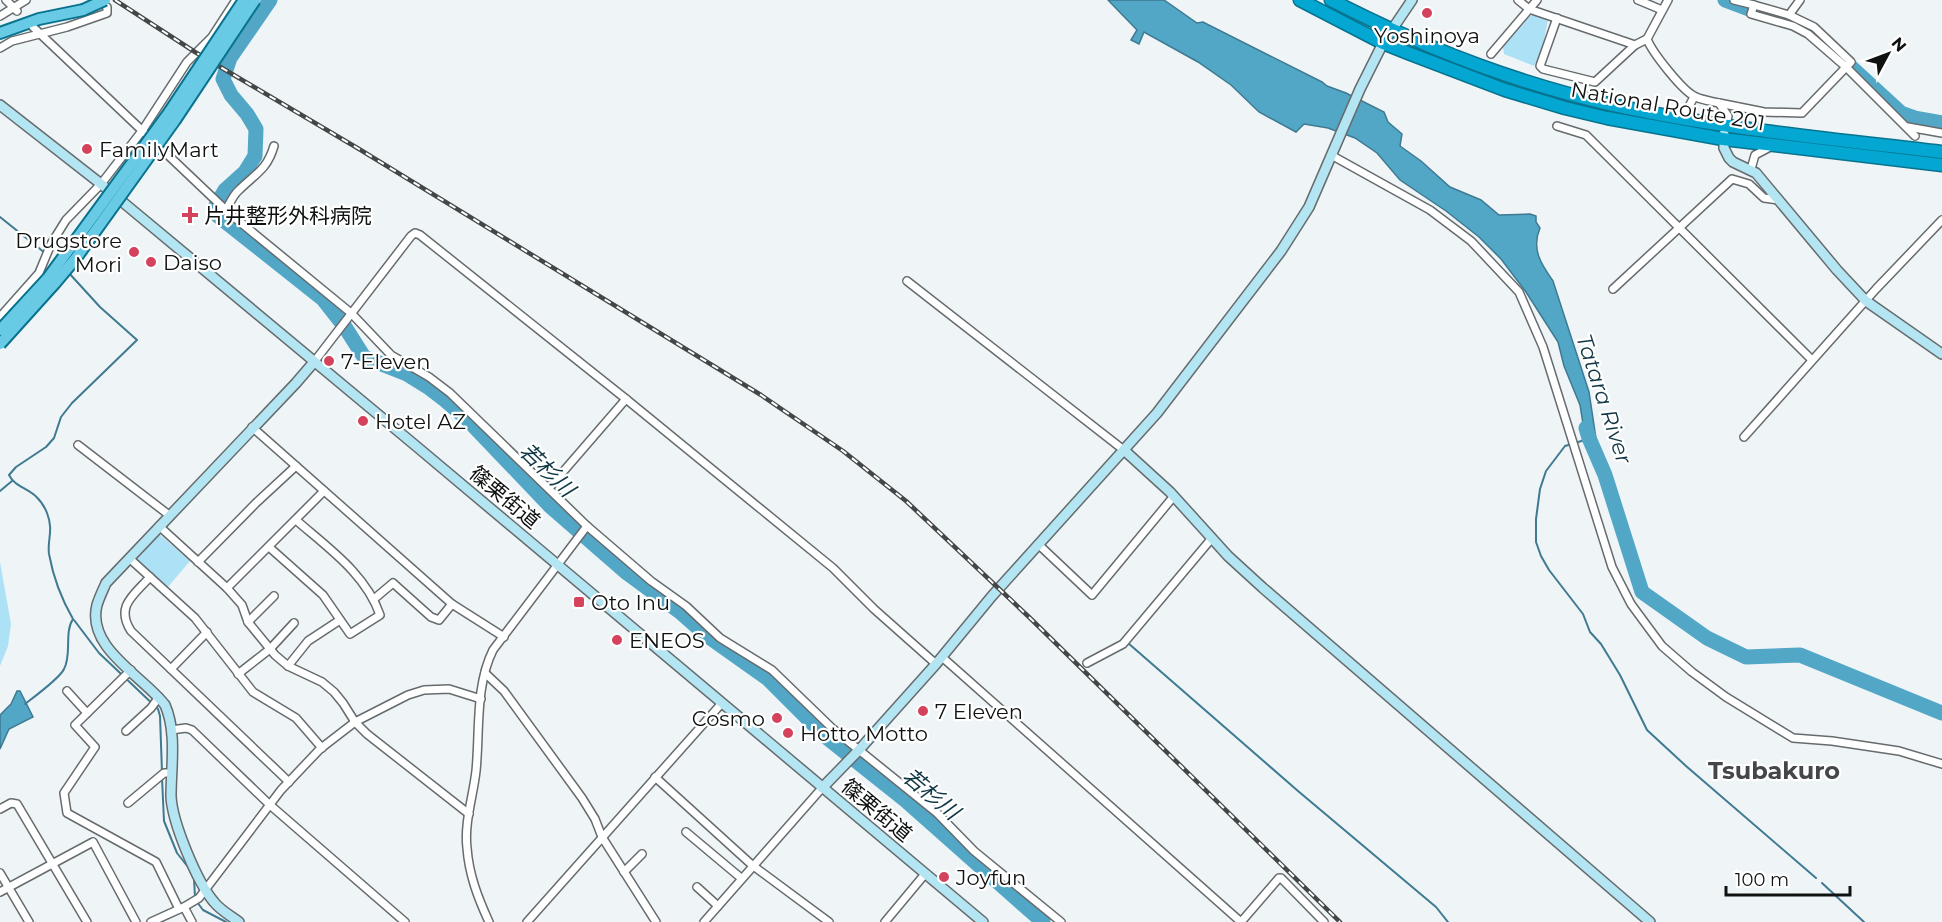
<svg xmlns="http://www.w3.org/2000/svg" width="1942" height="922" font-family="Montserrat,'Noto Sans JP',sans-serif">
<style>
.green{fill:#ace1f6}
.water{fill:#52a7c7;stroke:#3e7a91;stroke-width:1.5}
.lines{fill:none;stroke-linecap:round;stroke-linejoin:round}
.stream{stroke:#3e7a91;stroke-width:2}
.river{stroke:#52a7c7;stroke-width:15}
.street-casing{stroke:#666b6d;stroke-width:10}
.secondary-casing{stroke:#666b6d;stroke-width:12}
.primary-casing{stroke:#08738f;stroke-width:14}
.highway-casing{stroke:#08738f;stroke-width:15}
.street{stroke:#fff;stroke-width:7}
.secondary{stroke:#b4e5f2;stroke-width:9}
.primary{stroke:#68cae4;stroke-width:10}
.highway{stroke:#04a7d2;stroke-width:12}
.rail-casing{stroke:#444747;stroke-width:4.5}
.rail{stroke:#fff;stroke-width:2;stroke-dasharray:7;stroke-linecap:butt}
.primary-bridge-casing{stroke:#08738f;stroke-width:14;stroke-linecap:butt}
.primary-bridge{stroke:#68cae4;stroke-width:10}
.poi-dot{fill:#d4435b;stroke:#fff;stroke-width:2}
.labels{text-anchor:middle;dominant-baseline:central;stroke-width:4.5;stroke-linejoin:round;paint-order:stroke}
.poi-label{font-size:21px;fill:#101212;stroke:#fff;text-anchor:start}
.street-label{font-size:21px;fill:#101212;stroke:#fff}
.water-label{font-size:22px;font-style:italic;fill:#0f3745;stroke:#fff}
.quarter-label{font-size:24px;font-weight:bold;fill:#434749;stroke:#fff}
</style>
<rect width="100%" height="100%" fill="#eff4f7"/>
<!-- green -->
<g class="green">
<path d="M1534,14L1548,20L1542,50L1534,66L1504,54L1503,47L1529,17Z"/>
<path d="M159,534L190,561L167,588L136,561Z"/>
<path d="M0,562L11,624L8,646L0,666Z"/>
</g>
<!-- water -->
<g class="water">
<path d="M1108,0H1164L1197,23L1203,22L1322,82L1327,86L1346,93L1384,112L1388,122L1402,134L1400,146L1421,161L1450,187L1481,200L1499,215L1530,214L1536,216V222L1540,228C1531,249 1541,264 1553,281L1589,392L1597,445L1587,449L1580,405L1564,366L1558,342L1526,292L1501,259L1479,237L1446,211L1400,180L1377,153L1355,138L1328,128L1304,124L1296,132L1259,112L1231,85L1198,62L1144,32L1139,44L1131,40L1137,30Z"/>
<path d="M17,691H20L33,717L9,729L0,749V715L11,704Z"/>
</g>
<g class="lines">
<!-- stream -->
<g class="stream">
<path d="M0,217L45,253"/>
<path d="M1588,439L1565,446L1546,471L1540,489L1536,519V542L1541,556L1549,570L1583,614L1590,632L1601,644L1620,675L1647,730L1686,766L1816,878"/>
<path d="M0,491L12,481"/>
<path d="M74,620L99,653L158,709L160,716L162,772"/>
<path d="M1128,643L1298,791L1436,907L1448,922"/>
<path d="M25,704C34,697 60,678 64,669C72,655 64,632 73,619C62,600 53,576 49,554C47,539 54,531 47,513C37,487 17,491 9,475L16,467L46,447L54,438L61,417L72,403L137,340L100,307L68,272"/>
<path d="M162,778L164,821L177,853L188,867L194,879L195,897"/>
<path d="M1822,883L1864,922"/>
<path d="M197,902L203,910L226,922"/>
</g>
<!-- river -->
<g class="river">
<path d="M270,0L230,58L223,79L231,95L247,114L256,129L255,156L245,172L225,190L214,209L217,215L323,299L345,327L364,357L407,374L428,387L445,400L467,419L550,506L627,573L680,612L706,635L768,679L826,737L905,800L1043,922"/>
<path d="M1725,0L1749,9"/>
<path d="M1756,11L1796,22L1810,30L1846,62"/>
<path d="M1851,67L1901,113L1915,118L1942,123"/>
<path d="M1586,428L1589,438L1605,475L1642,592L1707,638L1746,657L1800,655L1942,713"/>
</g>
<defs>
<g id="street">
<path d="M6,0L17,11"/>
<path d="M1518,0L1529,9L1635,45L1647,39"/>
<path d="M1638,0L1662,10"/>
<path d="M1668,0L1647,39C1652,52 1683,92 1696,97C1702,100 1711,101 1719,103L1728,116L1726,125"/>
<path d="M1734,0L1754,5L1751,14L1793,26L1808,34L1846,67L1915,136"/>
<path d="M1789,15L1800,0"/>
<path d="M0,16L26,0"/>
<path d="M1557,18L1540,66L1543,69L1595,82L1635,45"/>
<path d="M33,27L229,213L351,313L391,355L429,377L450,393L587,526L651,581L686,606L720,638L772,670L833,729L937,813L974,851L1061,922"/>
<path d="M0,48L12,41L67,27L107,13V7L100,2"/>
<path d="M1491,54L1537,0"/>
<path d="M1719,103L1764,112L1802,113L1851,62L1814,27L1789,15L1754,5"/>
<path d="M1676,115L1686,112L1694,97"/>
<path d="M1557,126L1586,135L1812,360"/>
<path d="M1908,127L1942,133"/>
<path d="M1331,155L1430,210L1471,241L1519,292L1543,347L1612,567L1631,604L1662,646L1692,672L1726,697L1793,738L1832,741L1899,751L1942,764"/>
<path d="M1751,169L1755,155L1770,147"/>
<path d="M226,210C230,203 233,195 239,190C255,174 267,170 274,146"/>
<path d="M907,281L1125,451"/>
<path d="M1613,289L1732,179L1749,184L1764,198L1779,200"/>
<path d="M0,317L39,273L51,244L66,220L101,184L142,131L187,62L212,37L236,0"/>
<path d="M314,362L411,236L415,233L420,235L626,399L833,568L874,609L936,664"/>
<path d="M252,427L452,604L504,637"/>
<path d="M1744,437L1876,289L1942,220"/>
<path d="M78,445L169,515"/>
<path d="M549,488L626,399"/>
<path d="M159,526L227,588L242,605L248,622L275,655L288,666L322,682L334,692L343,703L355,722L367,734L469,814"/>
<path d="M1038,544L1092,595L1174,496"/>
<path d="M269,547L323,595L350,634L380,615C366,574 328,548 296,520"/>
<path d="M129,558L195,618L253,692L296,718L322,748"/>
<path d="M198,562L256,503L296,466"/>
<path d="M150,577C134,595 115,606 131,631L289,782"/>
<path d="M227,588L324,491"/>
<path d="M374,599L393,583L431,617L439,620L452,604"/>
<path d="M248,622L274,596"/>
<path d="M942,657L1241,922L1279,878H1281L1324,922"/>
<path d="M1087,663L1123,644L1212,538"/>
<path d="M288,666L308,641L340,620"/>
<path d="M171,669L207,632"/>
<path d="M131,670L75,725L95,747L64,793L67,813L156,862L179,909"/>
<path d="M485,673L504,691L582,798L595,819L602,837L656,922"/>
<path d="M238,674L270,649L294,623"/>
<path d="M67,691L87,713"/>
<path d="M171,730L186,728L192,730L270,805L405,922"/>
<path d="M126,731L151,708L159,697"/>
<path d="M655,777L752,865L829,922"/>
<path d="M128,803L164,773H171"/>
<path d="M0,809L11,803L17,804L87,922"/>
<path d="M686,832L741,878"/>
<path d="M624,872L642,854"/>
<path d="M0,873L29,922"/>
<path d="M697,887L718,906"/>
<path d="M0,892L93,842L136,922"/>
<path d="M184,907L192,922"/>
<path d="M151,922L184,907L199,898L281,790L320,749L355,722L408,695L424,690L449,689L481,699"/>
<path d="M489,922C478,898 469,875 467,848C464,823 473,797 476,771C480,731 475,686 493,650L587,526"/>
<path d="M527,922L722,703"/>
<path d="M704,922L822,788"/>
<path d="M885,922L925,874"/>
</g>
<g id="secondary">
<path d="M0,105L101,184L416,446L983,922"/>
<path d="M1724,134V148L1729,158L1733,162L1756,173L1837,270L1866,301L1942,354"/>
<path d="M1125,451L1170,492L1228,556L1263,588L1650,922"/>
<path d="M822,788L859,750L936,664L992,596L1157,413L1281,251L1309,207L1360,89L1383,43L1412,0"/>
<path d="M239,922C231,916 220,910 214,902C197,882 172,822 171,796C171,767 177,732 165,705C143,676 86,648 97,605C99,598 103,590 106,583L296,383L314,362"/>
</g>
<path id="primary" d="M0,33L39,19L83,10"/>
<g id="highway">
<path d="M1300,0L1383,43L1408,53L1505,90L1565,108L1607,118L1723,139L1942,165"/>
<path d="M1331,0C1420,46 1515,83 1613,105C1721,129 1832,139 1942,152"/>
</g>
</defs>
<!-- street casing -->
<use href="#street" class="street-casing"/>
<!-- secondary casing -->
<use href="#secondary" class="secondary-casing"/>
<!-- primary casing -->
<use href="#primary" class="primary-casing"/>
<!-- highway casing -->
<use href="#highway" class="highway-casing"/>
<!-- street -->
<use href="#street" class="street"/>
<!-- secondary -->
<use href="#secondary" class="secondary"/>
<!-- primary -->
<use href="#primary" class="primary"/>
<!-- highway -->
<use href="#highway" class="highway"/>
<defs>
<path id="rail" d="M115,0L195,52L359,149L761,395L843,451L906,501L1030,618L1340,922"/>
</defs>
<!-- rail casing -->
<use href="#rail" class="rail-casing"/>
<!-- rail -->
<use href="#rail" class="rail"/>
<defs>
<g id="primary-bridge">
<path d="M83,10L105,0"/>
<path d="M0,330L48,278L168,114L244,0"/>
<path d="M0,344L55,283L76,258L175,120L255,0"/>
</g>
</defs>
<!-- primary-bridge casing -->
<use href="#primary-bridge" class="primary-bridge-casing"/>
<!-- primary-bridge -->
<use href="#primary-bridge" class="primary-bridge"/>
</g>
<!-- markers -->
<g class="poi-dot">
<circle cx="1427" cy="13" r="6"/>
<circle cx="87" cy="149" r="6"/>
<path d="M187 206h6v6h6v6h-6v6h-6v-6h-6v-6h6z"/>
<circle cx="134" cy="252" r="6"/>
<circle cx="151" cy="262" r="6"/>
<circle cx="329" cy="361" r="6"/>
<circle cx="363" cy="421" r="6"/>
<rect x="573" y="596" width="12" height="12" rx="3"/>
<circle cx="617" cy="640" r="6"/>
<circle cx="923" cy="711" r="6"/>
<circle cx="777" cy="718" r="6"/>
<circle cx="788" cy="733" r="6"/>
<circle cx="944" cy="877" r="6"/>
</g>
<g class="labels">
<!-- poi labels -->
<g class="poi-label">
<text x="1427" y="35" text-anchor="middle">Yoshinoya</text>
<text x="99" y="149">FamilyMart</text>
<text x="204" y="215">片井整形外科病院</text>
<text x="122" y="240" text-anchor="end">Drugstore<tspan x="122" dy="24">Mori</tspan></text>
<text x="163" y="262">Daiso</text>
<text x="341" y="361">7-Eleven</text>
<text x="375" y="421">Hotel AZ</text>
<text x="591" y="602">Oto Inu</text>
<text x="629" y="640">ENEOS</text>
<text x="935" y="711">7 Eleven</text>
<text x="765" y="718" text-anchor="end">Cosmo</text>
<text x="800" y="733">Hotto Motto</text>
<text x="956" y="877">Joyfun</text>
</g>
<!-- street labels -->
<g class="street-label">
<text transform="translate(1668 106) rotate(10)">National Route 201</text>
<text transform="translate(505 497) rotate(40)">篠栗街道</text>
<text transform="translate(877 810) rotate(40)">篠栗街道</text>
</g>
<!-- water labels -->
<g class="water-label">
<text transform="translate(1604 399) rotate(72)">Tatara River</text>
<text transform="translate(547 470) rotate(44)">若杉川</text>
<text transform="translate(931 794) rotate(40)">若杉川</text>
</g>
<!-- quarter labels -->
<g class="quarter-label">
<text x="1774" y="770">Tsubakuro</text>
</g>
</g>
<!-- north arrow -->
<g transform="translate(1888 54) rotate(49)" stroke="#ffffff" stroke-width="4.5" paint-order="stroke">
<path d="M0-4.5L10 22L0 15L-10 22Z" fill="#101212"/>
<text y="-9" font-size="16" font-weight="bold" text-anchor="middle" fill="#101212">N</text>
</g>
<!-- scale -->
<path d="M1726 886v9h124v-9" fill="none" stroke="#101212" stroke-width="3"/>
<text x="1735" y="886" font-size="18" fill="#101212" stroke="#ffffff" stroke-width="4.5" paint-order="stroke">100 m</text>
</svg>
